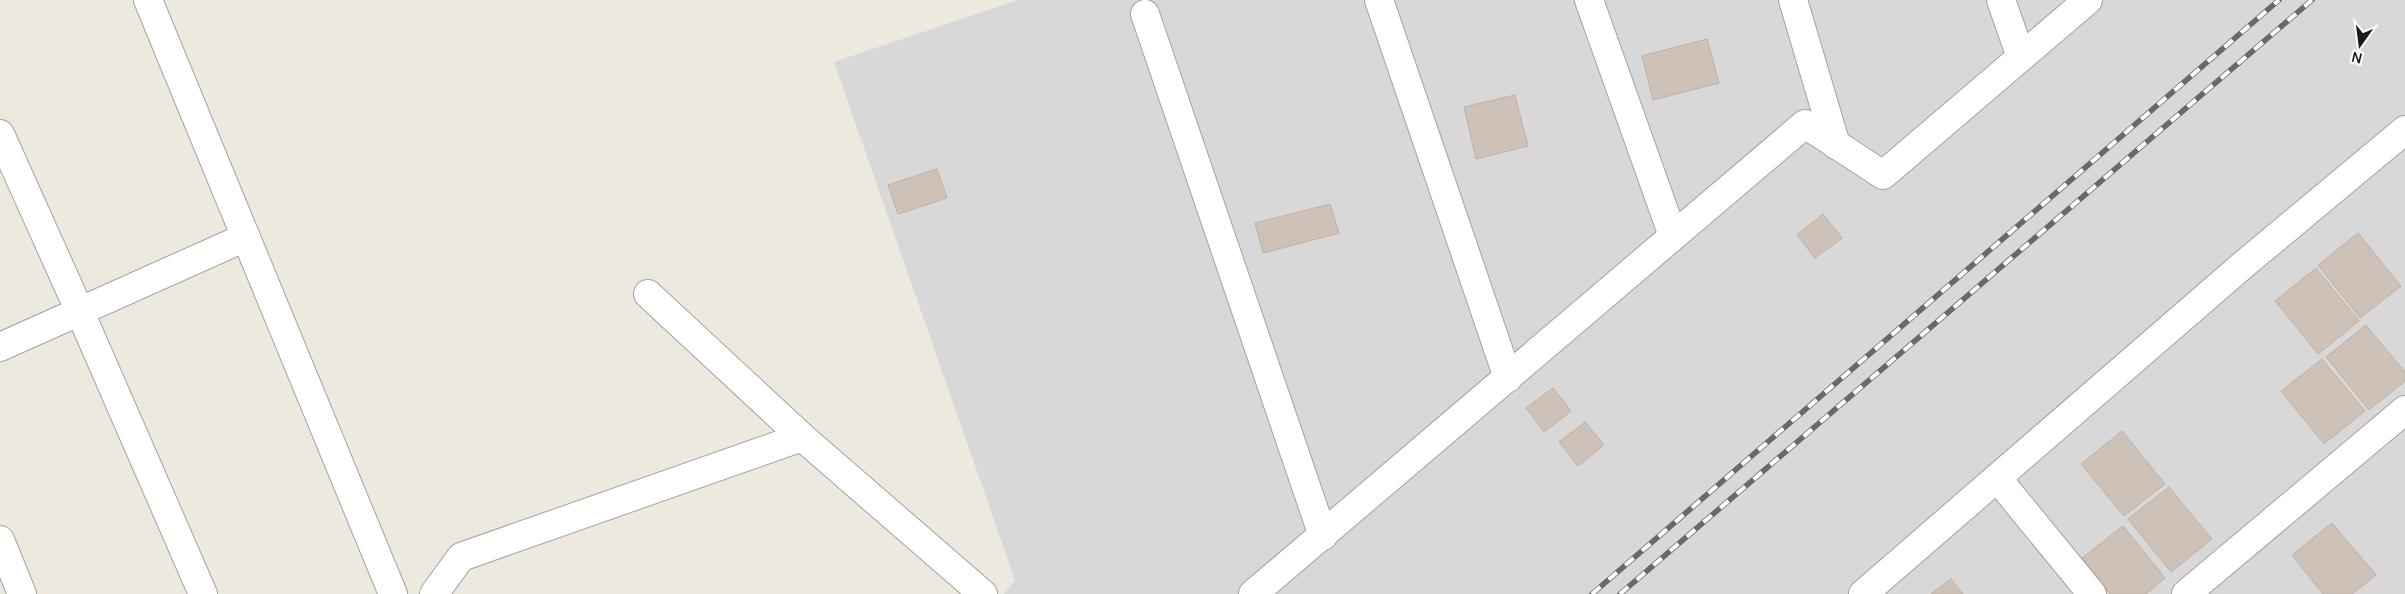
<svg xmlns="http://www.w3.org/2000/svg" width="2405" height="594" font-family="Manrope,sans-serif">
<style>
.residential{fill:#d9d8d8}
.building{fill:#cec2b8;stroke:#c1afa1}
.lines{fill:none;stroke-linecap:round;stroke-linejoin:round}
.minor-casing{stroke:#a2a2a2;stroke-width:30}
.minor{stroke:#fff;stroke-width:28}
.rail-casing{stroke:#696969;stroke-width:5.5}
.rail{stroke:#fff;stroke-width:4;stroke-dasharray:11;stroke-linecap:butt}
</style>
<rect width="100%" height="100%" fill="#eee9df"/>
<!-- residential -->
<path class="residential" d="M1018,0H2405V594H1004L1015,580L834,62Z"/>
<!-- building -->
<g class="building">
<path d="M1707,39L1719,83L1653,100L1642,56Z"/>
<path d="M1515,95L1528,146L1476,159L1464,107Z"/>
<path d="M937,169L947,198L898,214L888,185Z"/>
<path d="M1330,204L1339,233L1263,253L1255,223Z"/>
<path d="M1823,214L1842,238L1815,258L1797,235Z"/>
<path d="M2358,233L2401,286L2360,318L2318,265Z"/>
<path d="M2316,268L2359,321L2318,354L2275,301Z"/>
<path d="M2366,325L2405,372V381L2369,410L2326,357Z"/>
<path d="M2322,359L2365,411L2324,444L2281,391Z"/>
<path d="M1553,388L1571,411L1544,432L1526,408Z"/>
<path d="M1585,422L1604,445L1578,466L1559,442Z"/>
<path d="M2122,431L2165,484L2124,516L2081,464Z"/>
<path d="M2169,487L2212,539L2171,572L2128,519Z"/>
<path d="M2332,523L2376,575L2352,594H2323L2292,555Z"/>
<path d="M2123,526L2165,578L2146,594H2110L2082,558Z"/>
<path d="M1951,579L1963,594H1931Z"/>
</g>
<g class="lines">
<defs>
<g id="minor">
<path d="M148,0L393,594"/>
<path d="M1379,0L1508,378"/>
<path d="M1589,0L1673,236"/>
<path d="M1793,0L1836,145"/>
<path d="M2001,0L2021,57"/>
<path d="M1145,14L1323,536"/>
<path d="M0,134L80,312L203,594"/>
<path d="M648,294L802,437L983,594"/>
<path d="M0,347L246,237"/>
<path d="M1997,478L2092,594"/>
<path d="M0,540L22,594"/>
<path d="M434,594L461,557L802,437"/>
<path d="M1253,594L1805,124L1883,175L2088,0"/>
<path d="M1863,594L2243,265L2405,130"/>
<path d="M2186,594L2405,410"/>
</g>
</defs>
<!-- minor casing -->
<use href="#minor" class="minor-casing"/>
<!-- minor -->
<use href="#minor" class="minor"/>
<defs>
<g id="rail">
<path d="M1592,594L2279,0"/>
<path d="M1620,594L2312,0"/>
</g>
</defs>
<!-- rail casing -->
<use href="#rail" class="rail-casing"/>
<!-- rail -->
<use href="#rail" class="rail"/>
</g>
<!-- north arrow -->
<g transform="translate(2360 45) rotate(194)" stroke="#ffffff" stroke-width="4" paint-order="stroke">
<path d="M0-4L9 19L0 12L-9 19Z" fill="#1b1b1b"/>
<text y="-8" font-size="14" font-weight="bold" text-anchor="middle" fill="#1b1b1b">N</text>
</g>
</svg>
